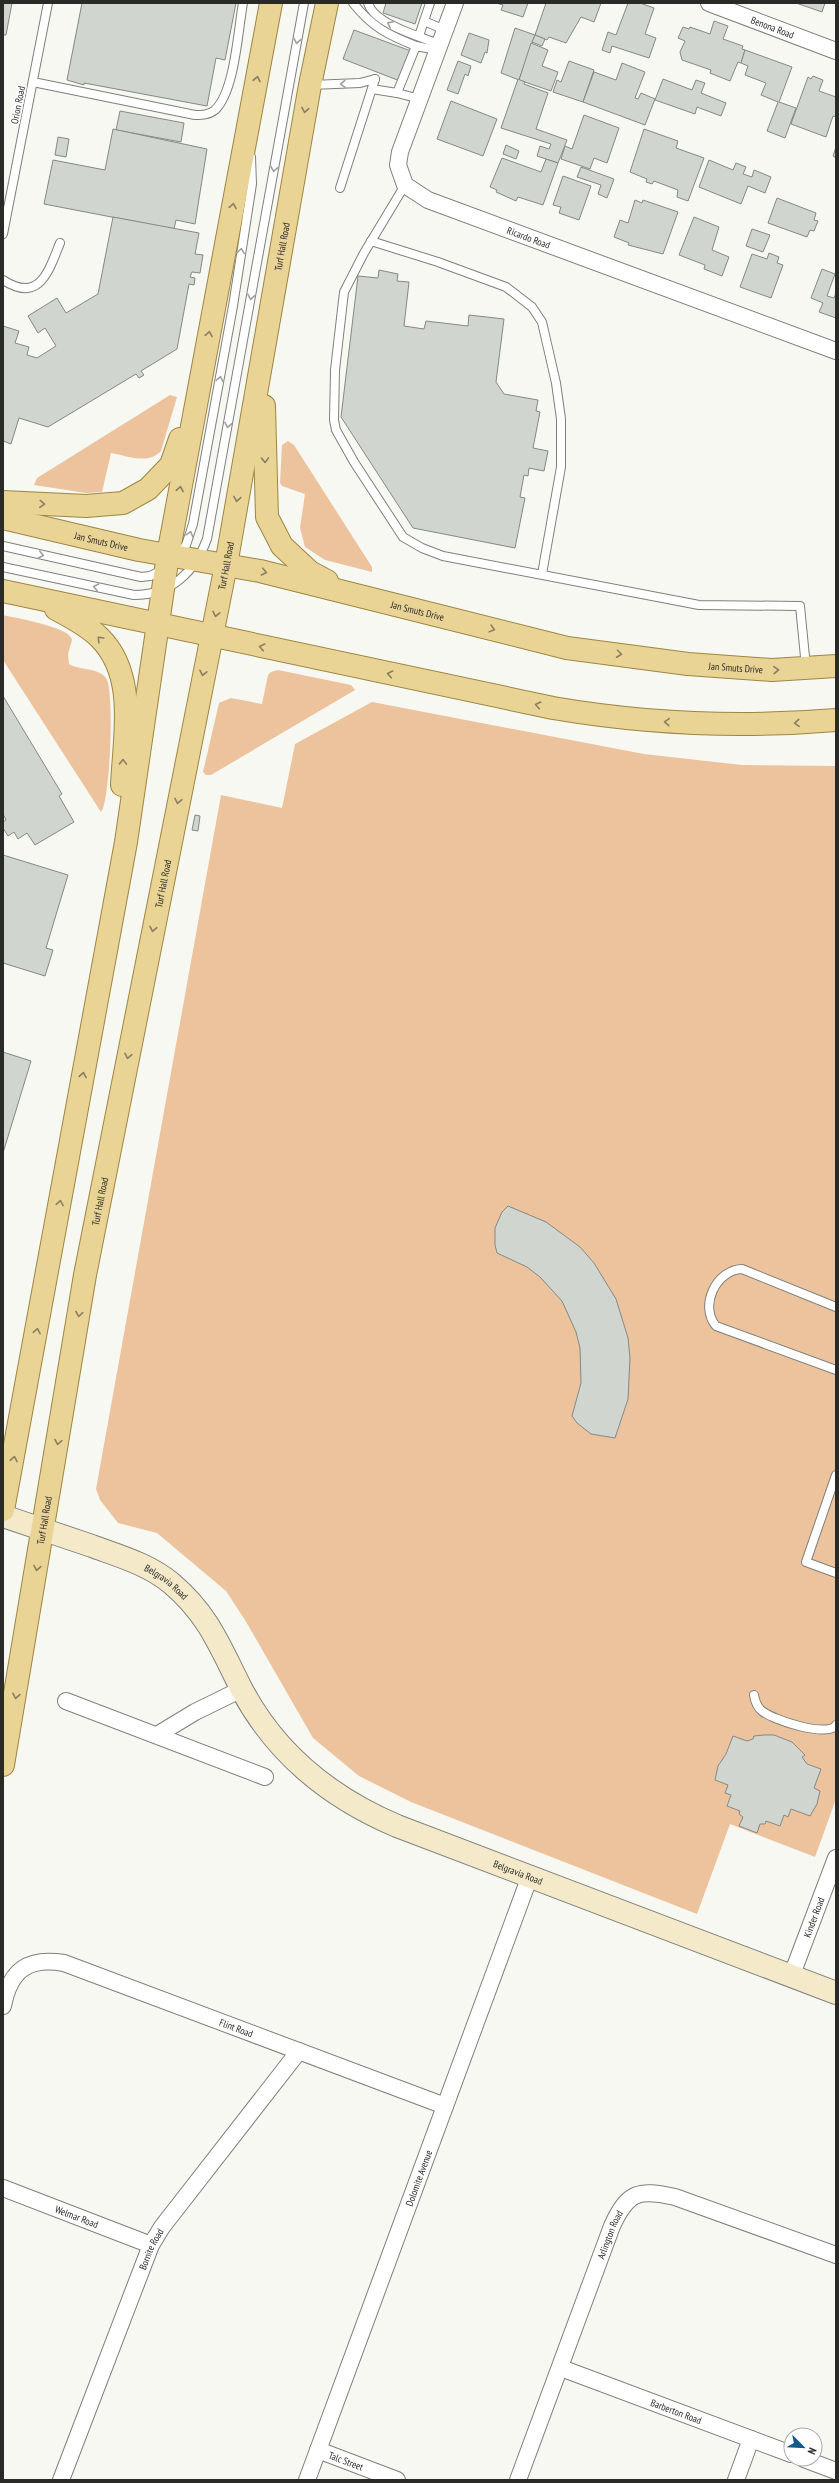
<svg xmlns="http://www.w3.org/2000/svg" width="839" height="2483" font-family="'PT Sans Narrow',sans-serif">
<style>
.green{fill:#ecc39c}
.building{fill:#d0d5d0;stroke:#858985}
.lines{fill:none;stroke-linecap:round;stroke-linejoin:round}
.lane-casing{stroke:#7f807b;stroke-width:10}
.street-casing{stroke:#7f807b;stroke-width:18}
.secondary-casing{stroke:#7f807b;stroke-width:24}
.primary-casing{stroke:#9d8641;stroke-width:24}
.lane{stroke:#fff;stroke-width:8}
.street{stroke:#fff;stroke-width:16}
.secondary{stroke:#f4eaca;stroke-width:22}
.primary{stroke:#e9d495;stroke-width:22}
.oneway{stroke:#9f9f9e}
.oneway2{stroke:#8a7f5e}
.labels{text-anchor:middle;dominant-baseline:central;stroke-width:3.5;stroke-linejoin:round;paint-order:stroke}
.street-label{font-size:10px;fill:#2a2a28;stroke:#fff}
</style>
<rect width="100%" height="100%" fill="#f7f8f2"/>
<!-- green -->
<g class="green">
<path d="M170,395L177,397L161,451C148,465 128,456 111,453L102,492L86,493L34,485L37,478Z"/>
<path d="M288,441L294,445L372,567V572L325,560L305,547L300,528L305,494L282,486L280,483L282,445Z"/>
<path d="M3,615C15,618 71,627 72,640L68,654L69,664C81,671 97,667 106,678C115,689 110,803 101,812L3,660Z"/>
<path d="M278,670L351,685L355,690L211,775H206L203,772L219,703L231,698L262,704L268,675L271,672Z"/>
<path d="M372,702L644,754L742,765L836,766V1799L815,1857L730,1824L697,1914L411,1802L359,1776L313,1738L245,1620L226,1591L157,1533L118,1523L100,1500L96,1489L221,795L282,808L295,744Z"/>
</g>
<!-- building -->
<g class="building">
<path d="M3,3H12L6,35H3Z"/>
<path d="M82,3H236L225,60L216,58L207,106L84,83V85L67,80Z"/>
<path d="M386,3H422L415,24L383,13Z"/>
<path d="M496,3H528L523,17L501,10L503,5Z"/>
<path d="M546,3H601L594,22L581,17L566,43L549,37L547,40L535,35Z"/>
<path d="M628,3H640L654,8L645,34L656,38L649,58L612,46L610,53L602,50L608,32L616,35Z"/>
<path d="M796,3H825L822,12Z"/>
<path d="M714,21L728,26L723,39L743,46L742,49L745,50L741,63L738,62L730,81L710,73L711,70L682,60L680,52L685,41L678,38L683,27L689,29L690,27L710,34Z"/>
<path d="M515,28L535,35L519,80L501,73Z"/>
<path d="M354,30L411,51L400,81L343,59Z"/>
<path d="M469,33L489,40L487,53L485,52L481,63L461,55Z"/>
<path d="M535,35L545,39L542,46L532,42Z"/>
<path d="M531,43L548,50L542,66L558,72L551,91L519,80Z"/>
<path d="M745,50L792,67L779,102L796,108L785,138L767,131L778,102L761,95L766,83L745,75L748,66L741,63Z"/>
<path d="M458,61L471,66L468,76L465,74L458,94L447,90Z"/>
<path d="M569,61L594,70L583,102L553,92L557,80L561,82Z"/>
<path d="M622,63L645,72L635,98L638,99L641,93L655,99L645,125L583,102L594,72L616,80Z"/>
<path d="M813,76L823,80L819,91L836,97V117L833,116L826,137L791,124L808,77L811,79Z"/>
<path d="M518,79L525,82L524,84L548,93L536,129L567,140L558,163L537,156L540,146L549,149L551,144L501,128Z"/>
<path d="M663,79L692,90L696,80L705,83L701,93L726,103L721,116L697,107L695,114L655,100Z"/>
<path d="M451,101L497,119L483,156L437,139Z"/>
<path d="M120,111L184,123L181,142L116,130Z"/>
<path d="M584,115L619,128L607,163L594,158L590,169L561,159L565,146L572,149Z"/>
<path d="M113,129L207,149L195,224L176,220L174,229L44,204L53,160L105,170Z"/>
<path d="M644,129L678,141L676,148L704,158L688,201L677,197L678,190L654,181L652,184L646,182L647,179L630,172Z"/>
<path d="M58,137L69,139L66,157L55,155Z"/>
<path d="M506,145L519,151L516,159L503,154Z"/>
<path d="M836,147V158L833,156Z"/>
<path d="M502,158L541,172L546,159L558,163L543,205L518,197L516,201L496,192L497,190L490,187Z"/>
<path d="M709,160L733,170L736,163L746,167L743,174L752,177L754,170L771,177L765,193L748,186L741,204L699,187Z"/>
<path d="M581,167L614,179L607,198L598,194L601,185L577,177Z"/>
<path d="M563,176L591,186L579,220L559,213L561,207L553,205Z"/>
<path d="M777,198L816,213L814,220L818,221L814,231L810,230L807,237L768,223Z"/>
<path d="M635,200L642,203L643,200L678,212L663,254L628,245L629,243L614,237L620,220L628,223Z"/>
<path d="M113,217L199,233L195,254L203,255L200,273L192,272L190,277L195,278L194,285L189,284L177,349L141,371L144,375L139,378L136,374L48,427L19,418L11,444L3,441V326L19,331L15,343L29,347L27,355L37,358L56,346L45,328L38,333L28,316L57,298L66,313L98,294Z"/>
<path d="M694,217L719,227L712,250L729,257L722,276L704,269L705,265L679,255Z"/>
<path d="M752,229L770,235L763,252L746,246Z"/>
<path d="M769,253L779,257L777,263L783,265L771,298L740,287L752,254L767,259Z"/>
<path d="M822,269L835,274L827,296L834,298L836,293V318L819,312L823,303L811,298Z"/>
<path d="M379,270L398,274L397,281L409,282L404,326L424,329L426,321L468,326L469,315L504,319L496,382L504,394L538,400L536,411L540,412L533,448L548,451L544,471L529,468L528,476L524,475L520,497L525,498L515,548L413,528L341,417L358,276L378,278Z"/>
<path d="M3,696L62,794L59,796L74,822L35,845L27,833L18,839L14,832L8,836L3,828V822L6,820L3,814Z"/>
<path d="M195,815L200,816L198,831L192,830Z"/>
<path d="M3,855L68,875L46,948L53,950L45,976L3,963Z"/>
<path d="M3,1052L31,1061L3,1153Z"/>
<path d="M508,1206L546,1222L580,1247L594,1263L616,1299L628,1338L630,1358L628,1399L615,1438L591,1434L577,1423L572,1416L581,1383L580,1348L576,1332L562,1301L540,1277L527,1267L497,1253L495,1245V1228L502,1212Z"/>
<path d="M764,1735H774L792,1742L805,1755L802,1757L807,1764L821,1769L814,1788L820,1791L817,1804L810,1816L791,1809L788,1817L784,1815L780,1826L766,1821L765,1824H760L757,1833L739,1826L743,1817L739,1814L740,1811L727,1806L731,1795L725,1793L728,1785L715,1780L718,1766L726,1754L733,1736L747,1741L753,1739L754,1736Z"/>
</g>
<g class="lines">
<defs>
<g id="lane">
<path d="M353,3C372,27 388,35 416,46"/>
<path d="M368,3C374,24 421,37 439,44"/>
<path d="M424,21L445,30"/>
<path d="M419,36L430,3"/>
<path d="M33,82L195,115C202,115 209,115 215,110C235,91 238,30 243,3"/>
<path d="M311,85L360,83L375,79"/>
<path d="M372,89L397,93"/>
<path d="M420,99L397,93L416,46L437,50"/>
<path d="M405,185L364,253L344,292L335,370L334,420L336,430L354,462L403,537L422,548L443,556L699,605L800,606L806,667"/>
<path d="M340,188L375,79"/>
<path d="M3,234L48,3"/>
<path d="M371,241L438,262L506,287L532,307L542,322L556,383L561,419V467L542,574"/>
<path d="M3,280C40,304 49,270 60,243"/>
<path d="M3,546L141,577L150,576L163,570"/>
<path d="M179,555L186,545L193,524L233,306L252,184L251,157"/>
<path d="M3,567L134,595C171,595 195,572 207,539L304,3"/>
<path d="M836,1307L742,1269C716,1270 699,1306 716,1326L836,1370"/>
<path d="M836,1475L806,1562L836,1573"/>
<path d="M754,1695C755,1701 757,1707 762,1711C773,1720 828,1738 836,1725"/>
</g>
<g id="street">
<path id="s1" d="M455,3L400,152L398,165L405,185L428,200L836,351"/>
<path id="s2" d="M709,3L836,51"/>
<path d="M66,1701L265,1777"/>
<path d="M157,1735L195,1712L242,1689"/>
<path id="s3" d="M791,1977L836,1858"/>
<path id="s4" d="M3,2006C10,1970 28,1957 64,1963L445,2106"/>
<path id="s5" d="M3,2188L151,2245"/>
<path id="s6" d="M561,2368L791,2454"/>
<path id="s7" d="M318,2450L397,2480"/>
<path d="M804,2459L836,2471"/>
<path id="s8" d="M61,2480L151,2245L162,2227L299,2051"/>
<path id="s9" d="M307,2480L530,1876"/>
<path id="s10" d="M518,2480L612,2226C628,2191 639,2189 675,2197L836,2255"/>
<path d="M736,2480L751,2439"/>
</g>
<g id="secondary">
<path id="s11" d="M3,1516C33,1526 62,1536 92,1546C119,1556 148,1564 171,1583C209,1615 220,1647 242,1690C276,1754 331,1798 397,1826L836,1993"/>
</g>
<g id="primary">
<path d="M264,406L267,517L282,546L310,572L327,581"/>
<path d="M3,502L86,506L123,503L148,489L171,465L180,439"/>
<path id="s12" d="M3,518L139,550L260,571L567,648L688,664L772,670L836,666"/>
<path d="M3,591L553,708C647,724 741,728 836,720"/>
<path d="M56,609C71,617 87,625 99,637C138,675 124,737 122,785"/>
<path d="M3,1510L126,842L168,555L271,3"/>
<path id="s13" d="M3,1765L85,1275L226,565L310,85L327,3"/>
</g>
</defs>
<!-- lane casing -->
<use href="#lane" class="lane-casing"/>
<!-- street casing -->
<use href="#street" class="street-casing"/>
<!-- secondary casing -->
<use href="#secondary" class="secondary-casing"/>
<!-- primary casing -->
<use href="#primary" class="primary-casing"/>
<!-- lane -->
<use href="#lane" class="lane"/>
<!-- street -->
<use href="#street" class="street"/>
<!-- secondary -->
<use href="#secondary" class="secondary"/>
<!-- primary -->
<use href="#primary" class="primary"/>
</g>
<!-- one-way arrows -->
<defs><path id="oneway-chevron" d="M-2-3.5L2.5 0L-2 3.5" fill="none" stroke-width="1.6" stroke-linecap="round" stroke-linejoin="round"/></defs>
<g class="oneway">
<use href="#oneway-chevron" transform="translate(390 24) rotate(-154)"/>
<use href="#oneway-chevron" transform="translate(297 41) rotate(100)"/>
<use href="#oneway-chevron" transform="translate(343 84) rotate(178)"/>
<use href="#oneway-chevron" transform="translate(274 169) rotate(100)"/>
<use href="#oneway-chevron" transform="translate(241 251) rotate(-82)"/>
<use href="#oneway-chevron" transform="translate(251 297) rotate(100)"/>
<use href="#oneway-chevron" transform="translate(220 379) rotate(-79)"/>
<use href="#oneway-chevron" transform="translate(228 425) rotate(100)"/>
<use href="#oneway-chevron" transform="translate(190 534) rotate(-74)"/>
<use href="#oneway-chevron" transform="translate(41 555) rotate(13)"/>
<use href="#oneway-chevron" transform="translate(96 587) rotate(-168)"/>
</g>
<g class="oneway2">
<use href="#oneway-chevron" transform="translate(257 79) rotate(-79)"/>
<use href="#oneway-chevron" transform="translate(305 110) rotate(100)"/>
<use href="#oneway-chevron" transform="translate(233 206) rotate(-79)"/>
<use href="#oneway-chevron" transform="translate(209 334) rotate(-79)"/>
<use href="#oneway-chevron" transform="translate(265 460) rotate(88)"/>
<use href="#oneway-chevron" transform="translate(180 489) rotate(-79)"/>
<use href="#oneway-chevron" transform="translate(237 499) rotate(100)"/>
<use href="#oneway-chevron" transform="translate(42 504) rotate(3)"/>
<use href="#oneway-chevron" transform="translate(264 572) rotate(12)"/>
<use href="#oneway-chevron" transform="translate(216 614) rotate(102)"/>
<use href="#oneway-chevron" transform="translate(492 629) rotate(15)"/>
<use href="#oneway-chevron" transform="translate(100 639) rotate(-135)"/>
<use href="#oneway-chevron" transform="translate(262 647) rotate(-168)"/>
<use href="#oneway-chevron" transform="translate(619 654) rotate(7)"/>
<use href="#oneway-chevron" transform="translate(776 670) rotate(-2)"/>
<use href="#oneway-chevron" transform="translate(203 673) rotate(102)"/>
<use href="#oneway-chevron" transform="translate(390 674) rotate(-168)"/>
<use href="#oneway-chevron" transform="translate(538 705) rotate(-168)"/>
<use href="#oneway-chevron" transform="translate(667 722) rotate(-176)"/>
<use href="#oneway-chevron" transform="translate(797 723) rotate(177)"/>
<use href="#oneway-chevron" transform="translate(123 762) rotate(-88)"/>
<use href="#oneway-chevron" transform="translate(178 801) rotate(101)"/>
<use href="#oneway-chevron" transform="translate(153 929) rotate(101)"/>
<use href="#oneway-chevron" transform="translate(128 1056) rotate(101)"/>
<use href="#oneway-chevron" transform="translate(83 1075) rotate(-80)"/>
<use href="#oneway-chevron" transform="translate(60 1203) rotate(-80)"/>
<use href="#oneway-chevron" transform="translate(79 1314) rotate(99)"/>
<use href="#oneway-chevron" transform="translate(37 1331) rotate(-80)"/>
<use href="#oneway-chevron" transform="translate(58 1442) rotate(99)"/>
<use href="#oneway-chevron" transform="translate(14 1459) rotate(-80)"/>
<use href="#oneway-chevron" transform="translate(37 1568) rotate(100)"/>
<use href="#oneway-chevron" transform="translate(16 1696) rotate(100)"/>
</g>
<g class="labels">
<!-- street labels -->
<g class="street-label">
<text stroke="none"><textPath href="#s2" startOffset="68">Benona Road</textPath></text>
<text transform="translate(18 105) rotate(-79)">Orion Road</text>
<text stroke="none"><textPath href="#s1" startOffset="328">Ricardo Road</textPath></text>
<text stroke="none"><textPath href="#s13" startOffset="1544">Turf Hall Road</textPath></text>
<text stroke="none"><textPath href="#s12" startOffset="101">Jan Smuts Drive</textPath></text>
<text stroke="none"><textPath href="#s13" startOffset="1220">Turf Hall Road</textPath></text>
<text stroke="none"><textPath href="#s12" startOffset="425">Jan Smuts Drive</textPath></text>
<text stroke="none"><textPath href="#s12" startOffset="749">Jan Smuts Drive</textPath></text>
<text stroke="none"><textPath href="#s13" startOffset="896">Turf Hall Road</textPath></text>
<text stroke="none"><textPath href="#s13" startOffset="572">Turf Hall Road</textPath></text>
<text stroke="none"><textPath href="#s13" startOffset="248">Turf Hall Road</textPath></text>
<text stroke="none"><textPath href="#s11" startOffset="177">Belgravia Road</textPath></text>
<text stroke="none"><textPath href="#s11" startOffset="651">Belgravia Road</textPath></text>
<text stroke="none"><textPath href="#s3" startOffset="64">Kinder Road</textPath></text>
<text stroke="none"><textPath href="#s4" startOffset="270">Flint Road</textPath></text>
<text stroke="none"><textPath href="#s9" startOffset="322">Dolomite Avenue</textPath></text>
<text stroke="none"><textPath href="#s5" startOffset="79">Welmar Road</textPath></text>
<text stroke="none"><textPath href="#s10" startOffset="262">Arlington Road</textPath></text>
<text stroke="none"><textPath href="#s8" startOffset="248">Bornite Road</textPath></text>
<text stroke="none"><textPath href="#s6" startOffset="123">Barberton Road</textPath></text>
<text stroke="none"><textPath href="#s7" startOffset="30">Talc Street</textPath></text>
</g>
</g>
<!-- border -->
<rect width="839" height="2483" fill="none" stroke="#2a2a28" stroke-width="8"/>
<!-- north arrow -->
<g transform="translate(803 2447) rotate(114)"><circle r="19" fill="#ffffff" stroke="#aaaaa9"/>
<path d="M0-3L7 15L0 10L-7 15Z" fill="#12598e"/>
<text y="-6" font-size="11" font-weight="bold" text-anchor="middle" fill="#2a2a28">N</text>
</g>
</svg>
